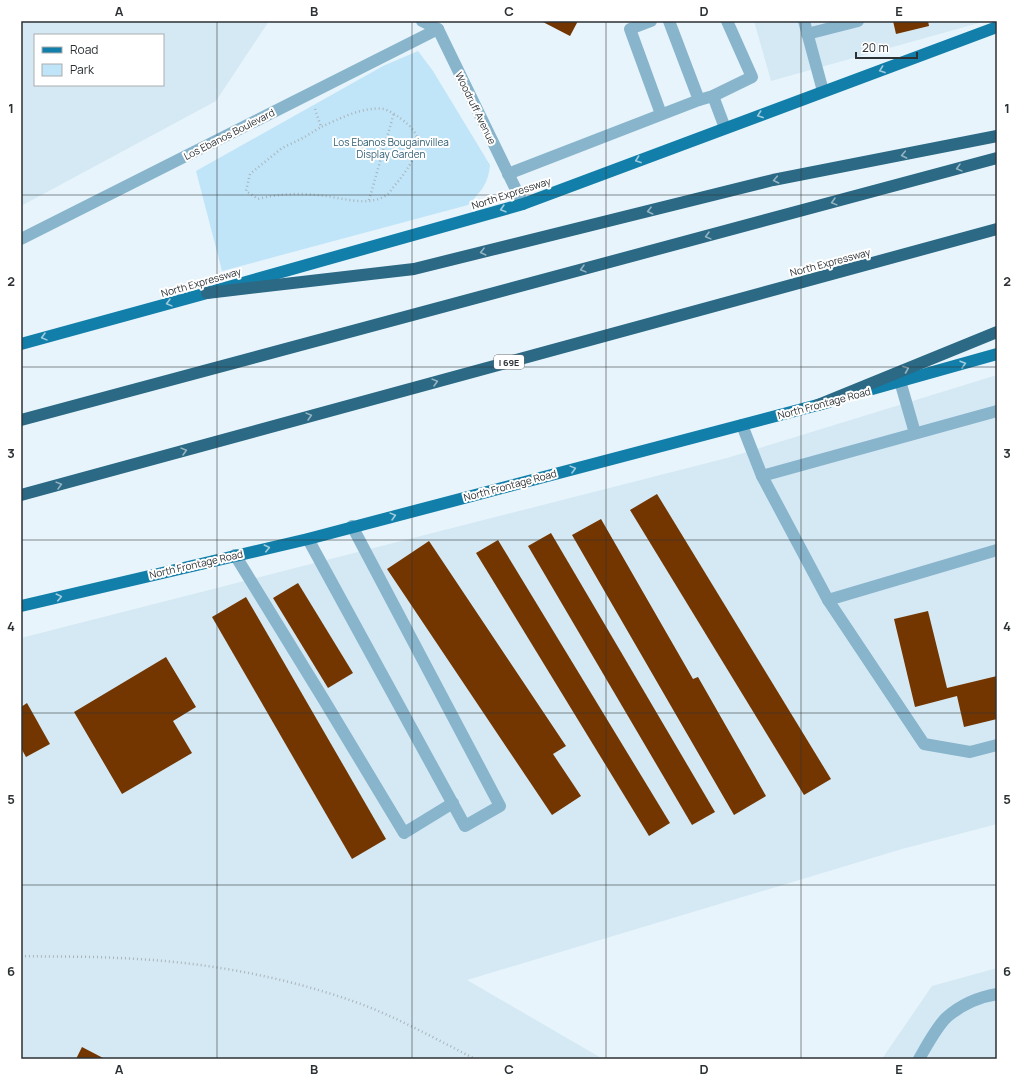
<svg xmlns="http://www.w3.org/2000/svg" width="1018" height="1080" font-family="Manrope,sans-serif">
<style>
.built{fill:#d5e9f4;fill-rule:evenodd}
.green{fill:#c0e5f8}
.building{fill:#733600}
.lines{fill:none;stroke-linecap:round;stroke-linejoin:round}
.path{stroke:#a9b4ba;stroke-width:2.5;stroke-dasharray:1 3;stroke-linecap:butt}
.minor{stroke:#88b5cc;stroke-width:12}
.major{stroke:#127faa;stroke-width:12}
.highway{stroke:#2b6985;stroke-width:12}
.oneway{stroke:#a0ccdd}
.oneway2{stroke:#95b4c2}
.grid{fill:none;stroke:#2c3134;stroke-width:1;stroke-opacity:0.55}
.labels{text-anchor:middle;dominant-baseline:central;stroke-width:4;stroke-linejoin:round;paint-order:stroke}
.shield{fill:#fff;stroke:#6b6f71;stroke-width:1}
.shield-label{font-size:9px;font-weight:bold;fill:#2c3134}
.street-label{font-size:10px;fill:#2c3134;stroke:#fff}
.park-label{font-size:10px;fill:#2e5d74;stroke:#fff}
.neatline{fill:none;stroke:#2c3134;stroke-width:1.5}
.grid-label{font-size:13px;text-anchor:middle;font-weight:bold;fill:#2c3134}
</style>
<rect width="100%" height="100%" fill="#e7f4fb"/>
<!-- built -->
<g class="built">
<path d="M21,21H269L216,101L21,206ZM35,35H163V85H35Z"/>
<path d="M754,21H986L771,81Z"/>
<path d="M997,375V824L902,849L467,980L603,1059H21V638L727,458Z"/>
<path d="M997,968V1059H882L932,986Z"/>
</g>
<!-- green -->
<path class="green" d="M418,51L433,71L490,165C488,185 481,191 468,205L222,271L196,171L383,66Z"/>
<!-- building -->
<g class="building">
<path d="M541,21H578L570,36Z"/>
<path d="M893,21H928L929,26L896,34Z"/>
<path d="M657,494L831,779L804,795L630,510Z"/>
<path d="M601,519L693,679L698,677L766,796L734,815L572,535Z"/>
<path d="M551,533L715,812L692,825L528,546Z"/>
<path d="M498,540L670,823L649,836L476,553Z"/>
<path d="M429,541L566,746L553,754L581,796L552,815L387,569Z"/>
<path d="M298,583L353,673L328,688L273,598Z"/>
<path d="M246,597L386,839L352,859L212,617Z"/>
<path d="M928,611L947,688L997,676V719L964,727L957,696L915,707L894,619Z"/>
<path d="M166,657L196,707L173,721L192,753L122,794L74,712Z"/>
<path d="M27,703L50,744L26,757L21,748V707Z"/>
<path d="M82,1047L105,1059H76Z"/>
</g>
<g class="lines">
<!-- path -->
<g class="path">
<path d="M315,109L321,127C339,119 363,106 384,109C390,111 396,115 400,118C412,127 416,132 420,145C414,159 406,172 396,184C393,187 391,191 388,194C368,209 339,196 316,195C296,193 277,194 258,199L246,191L250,174L282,148L303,138L321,127"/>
<path d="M369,200L394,113"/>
<path d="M21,956C53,957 86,956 118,958C200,961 284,976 361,1004C400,1019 438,1040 475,1059"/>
</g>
<!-- minor -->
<g class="minor">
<path d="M422,21L438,29L523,204"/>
<path d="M651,21L630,29L661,114"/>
<path d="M669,21L699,100L713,96L752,77L727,21"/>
<path d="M804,21L823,91"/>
<path d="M807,34L858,21"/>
<path d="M713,96L725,128"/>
<path d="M508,174L699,100"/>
<path d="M21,239L438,29"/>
<path d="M900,381L915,433"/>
<path d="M997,411L762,476L828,600L997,550"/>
<path d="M742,425L762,476"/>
<path d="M308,539L465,826L500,806L352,526"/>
<path d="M235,555L324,700L404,833L453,803"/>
<path d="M828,600L924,744L970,752L997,745"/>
<path d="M919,1059C926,1047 937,1026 947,1017C961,1005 979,997 997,994"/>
</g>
<!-- major -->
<g class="major">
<path d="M21,344L207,293L523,204L997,27"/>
<path d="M858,393L997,354"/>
<path d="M21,606L308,539L829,402"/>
</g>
<!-- highway -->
<g class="highway">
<path d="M207,293L414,269L773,180L997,136"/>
<path d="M818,405L997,332"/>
<path d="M21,420L997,158"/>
<path d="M21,495L997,229"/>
</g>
</g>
<!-- one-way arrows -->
<defs><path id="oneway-chevron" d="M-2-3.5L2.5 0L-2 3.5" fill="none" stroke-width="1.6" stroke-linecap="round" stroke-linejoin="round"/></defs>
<g class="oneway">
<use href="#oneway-chevron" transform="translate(882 70) rotate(160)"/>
<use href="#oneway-chevron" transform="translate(760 115) rotate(160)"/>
<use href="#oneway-chevron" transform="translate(638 160) rotate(160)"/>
<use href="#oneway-chevron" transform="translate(503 209) rotate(164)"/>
<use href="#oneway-chevron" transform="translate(169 303) rotate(165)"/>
<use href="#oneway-chevron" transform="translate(44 337) rotate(165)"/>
<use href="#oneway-chevron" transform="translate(963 364) rotate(-16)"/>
<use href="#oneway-chevron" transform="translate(573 469) rotate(-15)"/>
<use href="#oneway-chevron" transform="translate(393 516) rotate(-15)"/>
<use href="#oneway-chevron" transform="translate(267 548) rotate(-13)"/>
<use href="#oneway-chevron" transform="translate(59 597) rotate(-13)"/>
</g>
<g class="oneway2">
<use href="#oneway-chevron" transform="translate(904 155) rotate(169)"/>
<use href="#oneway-chevron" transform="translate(959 168) rotate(165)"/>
<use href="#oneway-chevron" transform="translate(776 180) rotate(168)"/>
<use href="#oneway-chevron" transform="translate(834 202) rotate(165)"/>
<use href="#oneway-chevron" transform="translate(650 211) rotate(166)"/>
<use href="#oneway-chevron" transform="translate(708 236) rotate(165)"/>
<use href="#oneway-chevron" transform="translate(483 252) rotate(166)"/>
<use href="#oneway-chevron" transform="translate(583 269) rotate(165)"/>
<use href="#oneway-chevron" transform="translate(906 369) rotate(-22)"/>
<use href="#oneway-chevron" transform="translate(435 382) rotate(-15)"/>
<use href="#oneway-chevron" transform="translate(309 416) rotate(-15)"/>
<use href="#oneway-chevron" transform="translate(184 451) rotate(-15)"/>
<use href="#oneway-chevron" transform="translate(59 485) rotate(-15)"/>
</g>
<!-- grid -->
<path class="grid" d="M217,21V1059M412,21V1059M606,21V1059M801,21V1059M21,195H997M21,367H997M21,540H997M21,713H997M21,885H997"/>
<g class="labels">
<!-- shield labels -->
<rect class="shield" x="494" y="355" width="30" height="14" rx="3"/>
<g class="shield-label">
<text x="509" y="362">I 69E</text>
</g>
<!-- street labels -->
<g class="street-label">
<text transform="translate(476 108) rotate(64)">Woodruff Avenue</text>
<text transform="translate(229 134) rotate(-27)">Los Ebanos Boulevard</text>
<text transform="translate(511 193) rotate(-18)">North Expressway</text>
<text transform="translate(830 262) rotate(-15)">North Expressway</text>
<text transform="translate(201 282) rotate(-16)">North Expressway</text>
<text transform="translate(824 403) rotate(-15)">North Frontage Road</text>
<text transform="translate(510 485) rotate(-15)">North Frontage Road</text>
<text transform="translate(196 564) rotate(-13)">North Frontage Road</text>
</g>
<!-- park labels -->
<g class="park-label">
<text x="391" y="142">Los Ebanos Bougainvillea<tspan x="391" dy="12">Display Garden</tspan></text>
</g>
</g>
<!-- border -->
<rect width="1018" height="1080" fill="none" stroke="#ffffff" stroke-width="44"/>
<!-- legend -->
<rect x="34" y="34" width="130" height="52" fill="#ffffff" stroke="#abadae"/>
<rect x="42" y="47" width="20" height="6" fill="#127faa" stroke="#abadae"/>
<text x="70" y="54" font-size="12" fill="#2c3134">Road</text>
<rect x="42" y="64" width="20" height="12" fill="#c0e5f8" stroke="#abadae"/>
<text x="70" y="74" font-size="12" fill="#2c3134">Park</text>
<!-- scale -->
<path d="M856 52v6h61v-6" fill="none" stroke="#2c3134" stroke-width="2"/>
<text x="862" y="52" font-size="12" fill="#2c3134" stroke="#ffffff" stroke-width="3" paint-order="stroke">20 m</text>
<rect x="22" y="22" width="974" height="1036" class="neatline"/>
<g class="grid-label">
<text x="119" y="16">A</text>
<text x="314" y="16">B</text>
<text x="509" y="16">C</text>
<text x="704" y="16">D</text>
<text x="899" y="16">E</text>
<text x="11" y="113">1</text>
<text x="1007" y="113">1</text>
<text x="11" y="286">2</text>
<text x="1007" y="286">2</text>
<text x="11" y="458">3</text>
<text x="1007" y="458">3</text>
<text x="11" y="631">4</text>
<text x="1007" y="631">4</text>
<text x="11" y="804">5</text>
<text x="1007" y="804">5</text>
<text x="11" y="976">6</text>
<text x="1007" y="976">6</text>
<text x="119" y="1074">A</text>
<text x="314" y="1074">B</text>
<text x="509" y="1074">C</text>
<text x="704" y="1074">D</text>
<text x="899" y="1074">E</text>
</g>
</svg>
